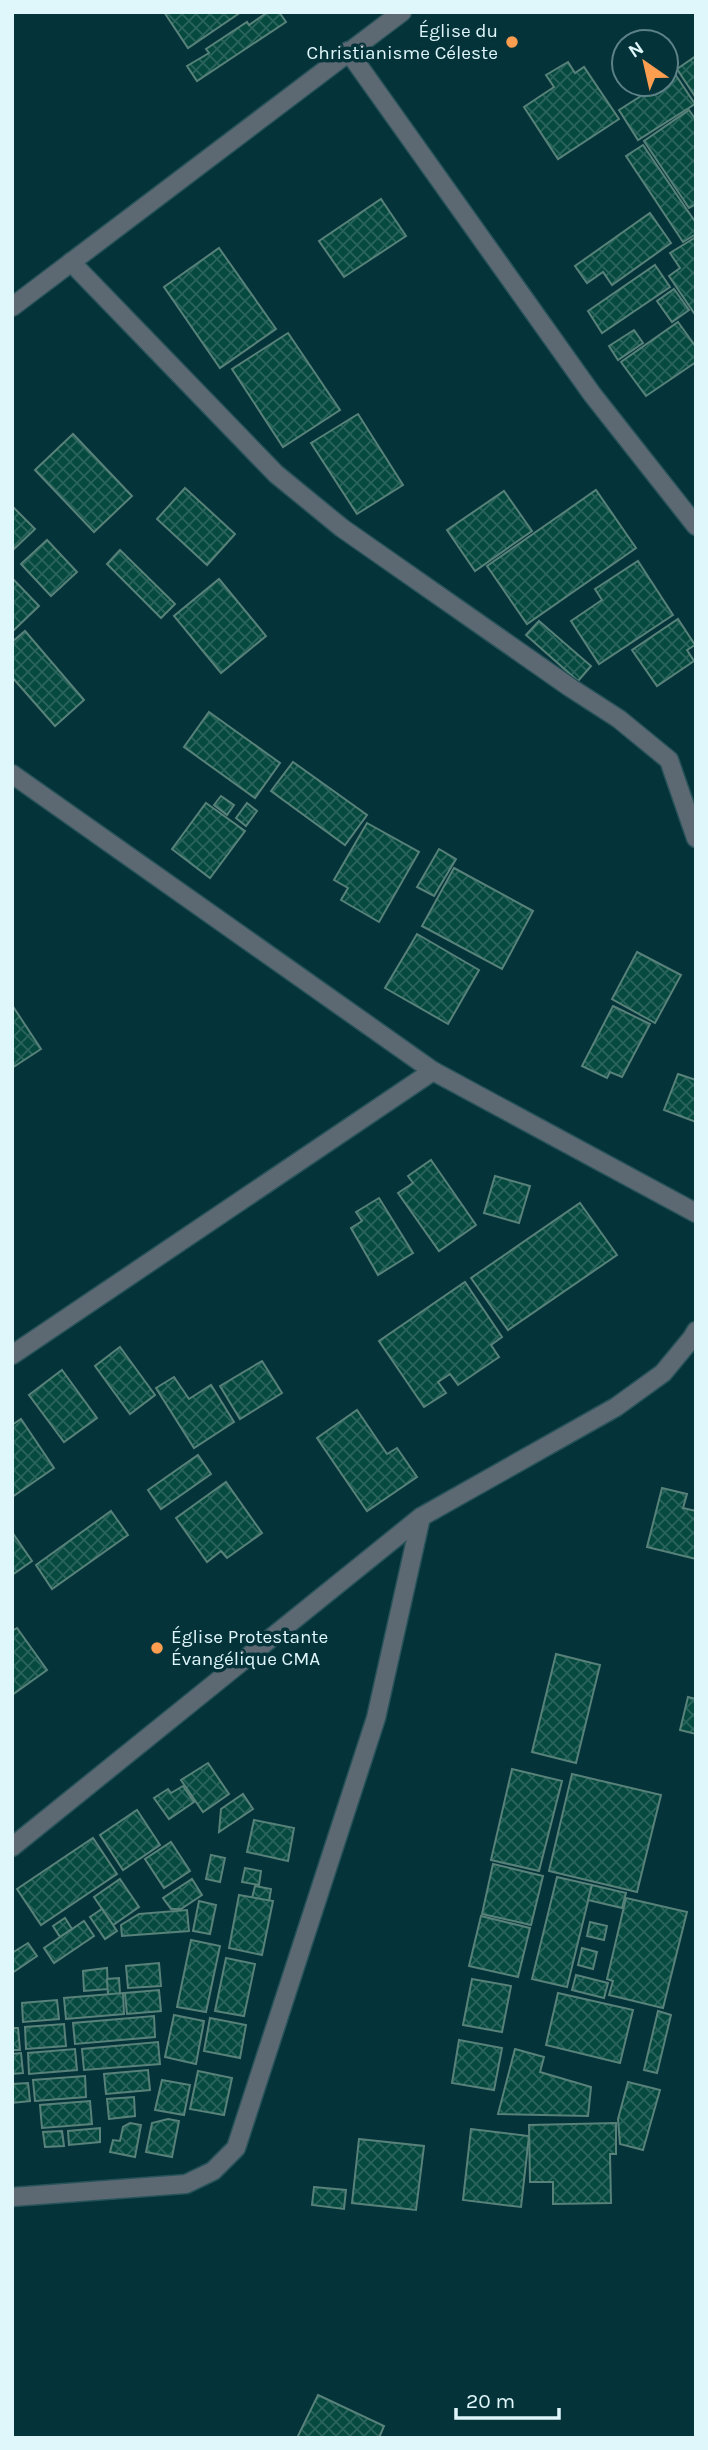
<svg xmlns="http://www.w3.org/2000/svg" width="708" height="2450" font-family="Karla,sans-serif">
<style>
.building{fill:url(#building-cross-hatch);stroke:#588279;stroke-width:2}
.lines{fill:none;stroke-linecap:round;stroke-linejoin:round}
.minor-casing{stroke:#275259;stroke-width:21}
.minor{stroke:#5c6973;stroke-width:18}
.poi-dot{fill:#fb9e50;stroke:#04333a;stroke-width:2.5}
.labels{text-anchor:middle;dominant-baseline:central;stroke-width:7;stroke-linejoin:round;paint-order:stroke}
.poi-label{font-size:19px;fill:#dff6fa;stroke:#04333a;text-anchor:end}
</style>
<defs>
<pattern id="building-cross-hatch" width="8" height="8" patternUnits="userSpaceOnUse" patternTransform="scale(1.75)"><rect width="8" height="8" fill="#06493f"/><path d="M0 0l8 8M0 8l8-8" fill="none" stroke="#2a645c"/></pattern>
</defs>
<rect width="100%" height="100%" fill="#04333a"/>
<!-- building -->
<g class="building">
<path d="M164,12H241L188,48Z"/>
<path d="M268,12H279L286,22L197,81L187,66L209,53L206,49L247,22L249,25Z"/>
<path d="M696,56V98L677,69Z"/>
<path d="M568,62L575,73L584,67L619,119L558,159L524,107L554,87L546,75Z"/>
<path d="M675,74L695,104L638,140L619,110L660,84H666V80Z"/>
<path d="M689,110L696,120V204L689,208L644,141Z"/>
<path d="M643,145L696,223V234L683,242L626,156Z"/>
<path d="M381,199L406,236L344,277L319,241Z"/>
<path d="M650,213L671,243L612,285L603,272L587,283L575,266Z"/>
<path d="M696,237V316L669,276L680,268L670,253Z"/>
<path d="M219,248L276,329L220,368L164,287Z"/>
<path d="M655,265L670,287L602,333L588,311Z"/>
<path d="M674,289L689,310L672,322L657,301Z"/>
<path d="M678,322L696,347V362L646,396L621,362Z"/>
<path d="M634,330L643,343L618,360L609,346Z"/>
<path d="M288,333L340,410L283,447L232,369Z"/>
<path d="M358,414L403,485L357,514L311,443Z"/>
<path d="M73,434L132,496L94,532L35,470Z"/>
<path d="M185,488L235,534L207,565L157,519Z"/>
<path d="M596,490L636,548L527,624L487,566Z"/>
<path d="M504,491L532,531L475,571L447,530Z"/>
<path d="M12,506L35,529L12,551Z"/>
<path d="M47,540L77,572L51,596L21,564Z"/>
<path d="M120,550L175,604L161,618L107,564Z"/>
<path d="M638,561L673,615L599,664L571,621L602,600L595,589Z"/>
<path d="M12,578L39,606L12,632Z"/>
<path d="M219,579L266,636L221,673L174,616Z"/>
<path d="M678,619L695,645L687,650L694,661L657,686L632,650Z"/>
<path d="M539,621L591,666L578,681L526,635Z"/>
<path d="M25,631L84,700L55,726L12,677V642Z"/>
<path d="M209,712L280,763L255,798L184,747Z"/>
<path d="M293,762L367,815L345,845L271,791Z"/>
<path d="M221,796L234,805L227,815L214,805Z"/>
<path d="M206,803L245,831L210,878L172,849Z"/>
<path d="M247,803L257,811L246,826L236,818Z"/>
<path d="M367,823L419,852L379,922L341,900L348,888L334,880Z"/>
<path d="M439,849L456,859L434,896L417,887Z"/>
<path d="M454,868L533,911L502,969L422,926Z"/>
<path d="M417,934L479,970L448,1024L385,988Z"/>
<path d="M637,952L681,975L655,1023L612,999Z"/>
<path d="M12,1005L41,1049L12,1068Z"/>
<path d="M613,1006L650,1024L622,1077L610,1072L607,1078L582,1066Z"/>
<path d="M678,1074L696,1080V1122L664,1110Z"/>
<path d="M431,1160L476,1225L439,1251L398,1193L413,1183L408,1176Z"/>
<path d="M495,1176L530,1186L519,1223L484,1213Z"/>
<path d="M379,1198L413,1253L378,1275L351,1228L362,1221L356,1212Z"/>
<path d="M580,1203L617,1255L508,1330L471,1278Z"/>
<path d="M465,1282L502,1337L491,1345L499,1357L458,1385L450,1374L438,1382L446,1393L424,1407L379,1341Z"/>
<path d="M120,1347L155,1395L130,1414L95,1366Z"/>
<path d="M262,1361L282,1393L240,1419L220,1386Z"/>
<path d="M62,1370L97,1418L64,1442L29,1395Z"/>
<path d="M174,1377L189,1399L211,1385L234,1422L194,1448L156,1388Z"/>
<path d="M357,1410L387,1454L397,1448L417,1477L367,1511L317,1438Z"/>
<path d="M21,1419L54,1468L12,1497V1425Z"/>
<path d="M198,1455L211,1474L161,1509L148,1490Z"/>
<path d="M226,1482L262,1533L227,1558L221,1551L207,1562L176,1518Z"/>
<path d="M662,1488L687,1494L683,1508L696,1511V1559L647,1547Z"/>
<path d="M111,1511L128,1535L52,1589L36,1565Z"/>
<path d="M12,1532L32,1561L12,1575Z"/>
<path d="M17,1628L47,1670L12,1695V1631Z"/>
<path d="M556,1654L600,1665L576,1763L532,1752Z"/>
<path d="M688,1697L696,1699V1734L680,1730Z"/>
<path d="M208,1763L229,1794L203,1812L181,1780Z"/>
<path d="M512,1769L562,1781L539,1871L491,1860Z"/>
<path d="M572,1774L661,1795L637,1892L549,1871Z"/>
<path d="M183,1786L194,1802L169,1819L154,1798L168,1789L171,1793Z"/>
<path d="M243,1794L253,1809L219,1832L221,1809Z"/>
<path d="M137,1810L160,1845L123,1870L100,1835Z"/>
<path d="M254,1820L294,1828L288,1861L247,1852Z"/>
<path d="M93,1838L117,1874L41,1925L17,1889Z"/>
<path d="M171,1842L190,1871L164,1888L145,1859Z"/>
<path d="M211,1855L225,1858L220,1882L206,1879Z"/>
<path d="M493,1864L543,1876L531,1925L482,1914Z"/>
<path d="M245,1868L261,1871L259,1885L242,1882Z"/>
<path d="M557,1877L592,1885L567,1987L532,1979Z"/>
<path d="M120,1879L139,1907L113,1925L94,1897Z"/>
<path d="M192,1879L202,1895L181,1909H171L163,1898Z"/>
<path d="M592,1885L626,1893L622,1908L588,1900Z"/>
<path d="M255,1886L271,1889L269,1901L252,1898Z"/>
<path d="M239,1895L273,1901L262,1955L229,1948Z"/>
<path d="M626,1898L687,1912L663,2008L609,1995L613,1981L607,1979Z"/>
<path d="M199,1901L216,1905L210,1934L193,1931Z"/>
<path d="M102,1909L117,1931L105,1939L90,1917Z"/>
<path d="M187,1910L189,1931L122,1936L121,1925L139,1914Z"/>
<path d="M481,1916L530,1928L518,1977L469,1966Z"/>
<path d="M65,1918L72,1929L60,1937L53,1926Z"/>
<path d="M84,1921L94,1936L54,1963L44,1948Z"/>
<path d="M590,1922L607,1926L604,1940L587,1936Z"/>
<path d="M191,1940L220,1946L206,2012L177,2007Z"/>
<path d="M28,1943L37,1956L12,1973V1953Z"/>
<path d="M582,1948L597,1952L593,1969L578,1965Z"/>
<path d="M226,1958L255,1964L244,2016L215,2011Z"/>
<path d="M159,1963L161,1986L128,1988L126,1966Z"/>
<path d="M107,1968L108,1989L84,1991L83,1971Z"/>
<path d="M576,1975L608,1983L604,1998L572,1990Z"/>
<path d="M119,1978L120,1994L108,1995L107,1979Z"/>
<path d="M472,1979L511,1986L502,2032L463,2025Z"/>
<path d="M159,1990L161,2011L127,2014L125,1993Z"/>
<path d="M123,1993L124,2014L66,2019L64,1998Z"/>
<path d="M558,1993L633,2010L620,2063L546,2045Z"/>
<path d="M57,2000L59,2019L23,2022L22,2003Z"/>
<path d="M658,2011L671,2015L657,2073L644,2070Z"/>
<path d="M174,2015L204,2021L196,2064L165,2057Z"/>
<path d="M154,2016L155,2037L75,2044L73,2023Z"/>
<path d="M210,2018L246,2025L240,2058L204,2051Z"/>
<path d="M64,2024L66,2046L26,2049L25,2027Z"/>
<path d="M12,2028H18L20,2050H12Z"/>
<path d="M459,2040L502,2048L494,2090L452,2083Z"/>
<path d="M158,2042L160,2064L84,2070L82,2049Z"/>
<path d="M75,2049L77,2070L29,2074L28,2053Z"/>
<path d="M515,2049L544,2057L540,2072L591,2087L588,2116L498,2114Z"/>
<path d="M21,2053L23,2073L12,2074V2054Z"/>
<path d="M148,2070L150,2090L106,2094L104,2074Z"/>
<path d="M198,2071L232,2078L224,2115L190,2109Z"/>
<path d="M85,2076L86,2097L35,2101L33,2080Z"/>
<path d="M162,2080L190,2085L184,2115L155,2110Z"/>
<path d="M628,2082L660,2090L643,2150L620,2144L618,2119Z"/>
<path d="M28,2083L30,2101L12,2103V2084Z"/>
<path d="M134,2097L135,2116L109,2119L107,2099Z"/>
<path d="M90,2101L92,2124L42,2128L40,2105Z"/>
<path d="M168,2119L179,2121L172,2157L146,2152L152,2123Z"/>
<path d="M130,2123L141,2125L135,2157L110,2152L113,2140L120,2141L123,2127Z"/>
<path d="M616,2123V2154H610L611,2203L553,2204V2182H530L529,2125Z"/>
<path d="M100,2128V2142L69,2145L68,2131Z"/>
<path d="M471,2129L529,2136L521,2207L463,2200Z"/>
<path d="M62,2131L64,2146L45,2147L43,2132Z"/>
<path d="M359,2139L424,2146L416,2210L352,2203Z"/>
<path d="M314,2187L346,2190L344,2209L312,2205Z"/>
<path d="M318,2395L384,2426L379,2438H297Z"/>
</g>
<g class="lines">
<defs>
<g id="minor">
<path d="M348,51L592,394L696,526"/>
<path d="M71,262L276,474L342,528L571,688L619,719L669,760L696,838"/>
<path d="M12,307L402,12"/>
<path d="M12,774L433,1071L696,1213"/>
<path d="M12,1355L433,1071"/>
<path d="M12,1847L421,1517L616,1407L663,1373L692,1338L696,1331"/>
<path d="M12,2197L186,2184L213,2171L236,2148L376,1718L421,1517"/>
</g>
</defs>
<!-- minor casing -->
<use href="#minor" class="minor-casing"/>
<!-- minor -->
<use href="#minor" class="minor"/>
</g>
<!-- markers -->
<g class="poi-dot">
<circle cx="512" cy="42" r="7"/>
<circle cx="157" cy="1648" r="7"/>
</g>
<g class="labels">
<!-- poi labels -->
<g class="poi-label">
<text x="498" y="31">Église du<tspan x="498" dy="22">Christianisme Céleste</tspan></text>
<text x="171" y="1637" text-anchor="start">Église Protestante<tspan x="171" dy="22">Évangélique CMA</tspan></text>
</g>
</g>
<!-- border -->
<rect width="708" height="2450" fill="none" stroke="#dff6fa" stroke-width="28"/>
<!-- north arrow -->
<g transform="translate(645 63) rotate(326)"><circle r="33" fill="#04333a" stroke="#5c8187" stroke-width="2"/>
<path d="M0-5L12 26L0 18L-12 26Z" fill="#fb9e50"/>
<text y="-10" font-size="19" font-weight="bold" text-anchor="middle" fill="#dff6fa">N</text>
</g>
<!-- scale -->
<path d="M456 2408v10h103v-10" fill="none" stroke="#dff6fa" stroke-width="3.5"/>
<text x="466" y="2408" font-size="21" fill="#dff6fa" stroke="#04333a" stroke-width="5" paint-order="stroke">20 m</text>
</svg>
